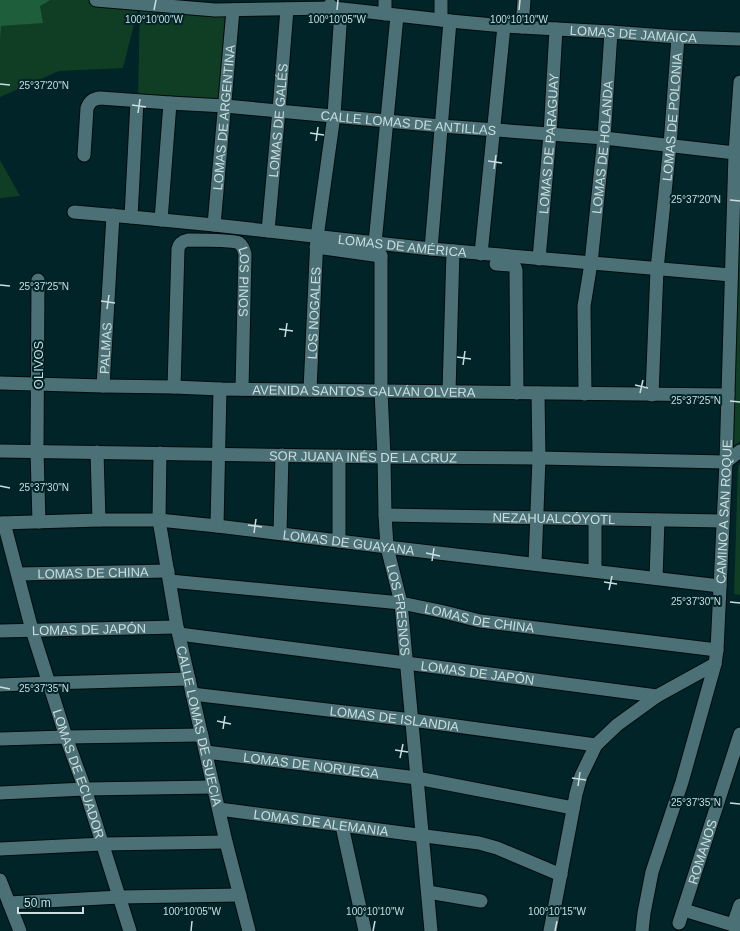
<svg xmlns="http://www.w3.org/2000/svg" width="740" height="931" font-family="Helvetica,sans-serif">
<style>
.green{fill:#103e25}
.forest{fill:#1e5e3a}
.lines{fill:none;stroke-linecap:round;stroke-linejoin:round}
.minor-casing{stroke:#000b0d;stroke-width:15}
.minor{stroke:#4b7075;stroke-width:13}
.ticks{fill:none;stroke:#cadee0;stroke-width:1.5}
.labels{text-anchor:middle;dominant-baseline:central;stroke-width:4;stroke-linejoin:round;paint-order:stroke}
.street-label{font-size:13px;fill:#cadee0;stroke:#002428}
.ticks-label{font-size:10px;text-anchor:middle;fill:#cadee0;stroke:#002428;stroke-width:4;stroke-linejoin:round;paint-order:stroke}
</style>
<rect width="100%" height="100%" fill="#002428"/>
<!-- green -->
<g class="green">
<path d="M0,0H140L123,68L59,71L0,97Z"/>
<path d="M140,8L225,17L218,102L138,98L139,51Z"/>
<path d="M0,160L20,196L0,198Z"/>
<path d="M740,205V441L733,447Z"/>
<path d="M740,464V595L734,594L738,466Z"/>
</g>
<!-- forest -->
<path class="forest" d="M0,0H50L40,6L43,23L1,26L0,40Z"/>
<g class="lines">
<defs>
<g id="minor">
<path id="s1" d="M96,0L215,10L333,8L450,21L504,26L611,32L678,37L740,39"/>
<path d="M385,0V14"/>
<path d="M441,0V20"/>
<path id="s2" d="M397,16L375,243L381,256V391L384,457L385,515L387,547L401,603L431,931"/>
<path d="M522,27L524,0"/>
<path id="s3" d="M84,155L87,108C90,101 93,99 100,98L170,103L225,106L441,126L604,138L735,153"/>
<path id="s4" d="M74,212L131,217L214,225L431,249L731,275"/>
<path d="M131,217L137,101"/>
<path d="M161,220L170,103"/>
<path id="s5" d="M214,225L233,10"/>
<path id="s6" d="M268,231L279,110L287,9"/>
<path d="M316,247L381,256"/>
<path d="M431,249L450,21"/>
<path d="M481,254L504,26"/>
<path id="s7" d="M539,259L550,134L556,29"/>
<path d="M496,264L511,265L515,267L516,270L517,393"/>
<path d="M38,280L37,451L39,522"/>
<path id="s8" d="M0,383L103,386L174,387L220,389L728,395"/>
<path id="s9" d="M103,386L113,215"/>
<path id="s10" d="M174,387L178,249C179,244 183,241 188,240C198,240 233,240 239,243C243,246 244,250 245,254L242,389"/>
<path id="s11" d="M310,390L317,237L334,115L340,26C339,17 335,11 330,5"/>
<path d="M449,392L453,251"/>
<path id="s12" d="M585,394L584,306L591,263L604,138L611,32"/>
<path id="s13" d="M652,395L657,269L670,145L678,37"/>
<path id="s14" d="M0,451L384,457L539,458L726,462"/>
<path d="M97,452L99,520"/>
<path id="s15" d="M160,453L159,520L177,627L226,842L249,931"/>
<path d="M726,462L740,451"/>
<path id="s16" d="M385,515L723,521"/>
<path id="s17" d="M0,523L99,520H159L217,526L387,547L720,586"/>
<path id="s18" d="M4,523L32,630L66,737L85,789L130,931"/>
<path d="M217,526L220,389"/>
<path d="M280,533L282,455"/>
<path d="M339,541V456"/>
<path d="M535,564L539,458L538,393"/>
<path d="M595,571V519"/>
<path id="s19" d="M18,574L168,571"/>
<path d="M656,578L658,520"/>
<path id="s20" d="M170,581L401,603L440,611L480,621L717,650"/>
<path id="s21" d="M0,631L177,627"/>
<path id="s22" d="M179,634L406,663L657,696"/>
<path d="M0,685L49,683L189,679"/>
<path id="s23" d="M192,694L412,720L596,745"/>
<path d="M0,739L66,737L202,735"/>
<path id="s24" d="M206,752L417,778L573,808"/>
<path d="M0,793L85,789L214,787"/>
<path id="s25" d="M219,809L479,843L497,848L561,875"/>
<path d="M342,826L365,931"/>
<path d="M0,849L103,844L226,842"/>
<path d="M0,880L20,931"/>
<path d="M428,892L481,901"/>
<path d="M9,903L120,897L240,895"/>
<path d="M684,910L733,925H740"/>
<path id="s26" d="M679,923L740,734"/>
<path d="M733,925L740,905"/>
<path d="M550,931L576,794L581,776L596,745L617,725L657,696L715,664"/>
<path id="s27" d="M642,931L644,913L652,872L682,782L715,664L717,650L726,462L735,153L740,82"/>
</g>
</defs>
<!-- minor casing -->
<use href="#minor" class="minor-casing"/>
<!-- minor -->
<use href="#minor" class="minor"/>
</g>
<!-- ticks -->
<path class="ticks" d="M154,10L156,0M337,10L338,0M519,10L520,0M0,84L10,85M132,105L146,107M138,113L140,99M310,133L324,135M316,141L318,127M488,161L502,163M494,169L496,155M730,200L740,201M0,285L10,286M101,301L115,303M107,309L109,295M279,329L293,331M285,337L287,323M457,357L471,359M463,365L465,351M635,385L648,388M640,393L643,380M730,401L740,402M0,486L10,488M248,525L262,527M254,533L256,519M426,553L440,556M432,561L434,548M604,582L617,584M609,590L612,576M730,602L740,603M0,687L10,689M217,721L231,724M223,729L225,716M395,750L408,752M400,758L403,744M572,778L586,780M578,786L580,772M730,803L740,804M191,931L192,921M373,931L375,921M555,931L557,921"/>
<g class="labels">
<!-- street labels -->
<g class="street-label">
<text stroke="none"><textPath href="#s1" startOffset="539">LOMAS DE JAMAICA</textPath></text>
<text stroke="none"><textPath href="#s5" startOffset="108">LOMAS DE ARGENTINA</textPath></text>
<text stroke="none"><textPath href="#s13" startOffset="279">LOMAS DE POLONIA</textPath></text>
<text stroke="none"><textPath href="#s6" startOffset="111">LOMAS DE GALÉS</textPath></text>
<text stroke="none"><textPath href="#s3" startOffset="374">CALLE LOMAS DE ANTILLAS</textPath></text>
<text stroke="none"><textPath href="#s7" startOffset="116">LOMAS DE PARAGUAY</textPath></text>
<text stroke="none"><textPath href="#s12" startOffset="248">LOMAS DE HOLANDA</textPath></text>
<text stroke="none"><textPath href="#s4" startOffset="330">LOMAS DE AMÉRICA</textPath></text>
<text stroke="none"><textPath href="#s10" startOffset="244">LOS PINOS</textPath></text>
<text stroke="none"><textPath href="#s11" startOffset="77">LOS NOGALES</textPath></text>
<text stroke="none"><textPath href="#s9" startOffset="38">PALMAS</textPath></text>
<text transform="translate(38 365) rotate(-90)">OLIVOS</text>
<text stroke="none"><textPath href="#s8" startOffset="364">AVENIDA SANTOS GALVÁN OLVERA</textPath></text>
<text stroke="none"><textPath href="#s14" startOffset="363">SOR JUANA INÉS DE LA CRUZ</textPath></text>
<text stroke="none"><textPath href="#s27" startOffset="430">CAMINO A SAN ROQUE</textPath></text>
<text stroke="none"><textPath href="#s16" startOffset="169">NEZAHUALCÓYOTL</textPath></text>
<text stroke="none"><textPath href="#s17" startOffset="350">LOMAS DE GUAYANA</textPath></text>
<text stroke="none"><textPath href="#s19" startOffset="75">LOMAS DE CHINA</textPath></text>
<text stroke="none"><textPath href="#s2" startOffset="598">LOS FRESNOS</textPath></text>
<text stroke="none"><textPath href="#s20" startOffset="312">LOMAS DE CHINA</textPath></text>
<text stroke="none"><textPath href="#s21" startOffset="89">LOMAS DE JAPÓN</textPath></text>
<text stroke="none"><textPath href="#s22" startOffset="301">LOMAS DE JAPÓN</textPath></text>
<text stroke="none"><textPath href="#s23" startOffset="204">LOMAS DE ISLANDIA</textPath></text>
<text stroke="none"><textPath href="#s15" startOffset="277">CALLE LOMAS DE SUECIA</textPath></text>
<text stroke="none"><textPath href="#s24" startOffset="106">LOMAS DE NORUEGA</textPath></text>
<text stroke="none"><textPath href="#s18" startOffset="262">LOMAS DE ECUADOR</textPath></text>
<text stroke="none"><textPath href="#s25" startOffset="103">LOMAS DE ALEMANIA</textPath></text>
<text stroke="none"><textPath href="#s26" startOffset="75">ROMANOS</textPath></text>
</g>
</g>
<g class="ticks-label">
<text x="154" y="23">100°10'00"W</text>
<text x="337" y="23">100°10'05"W</text>
<text x="519" y="23">100°10'10"W</text>
<text x="44" y="89">25°37'20"N</text>
<text x="696" y="203">25°37'20"N</text>
<text x="44" y="290">25°37'25"N</text>
<text x="696" y="404">25°37'25"N</text>
<text x="44" y="491">25°37'30"N</text>
<text x="696" y="605">25°37'30"N</text>
<text x="44" y="692">25°37'35"N</text>
<text x="696" y="806">25°37'35"N</text>
<text x="192" y="915">100°10'05"W</text>
<text x="375" y="915">100°10'10"W</text>
<text x="557" y="915">100°10'15"W</text>
</g>
<!-- scale -->
<path d="M18 907v6h65v-6" fill="none" stroke="#cadee0" stroke-width="2"/>
<text x="24" y="907" font-size="12" fill="#cadee0" stroke="#002428" stroke-width="3" paint-order="stroke">50 m</text>
</svg>
